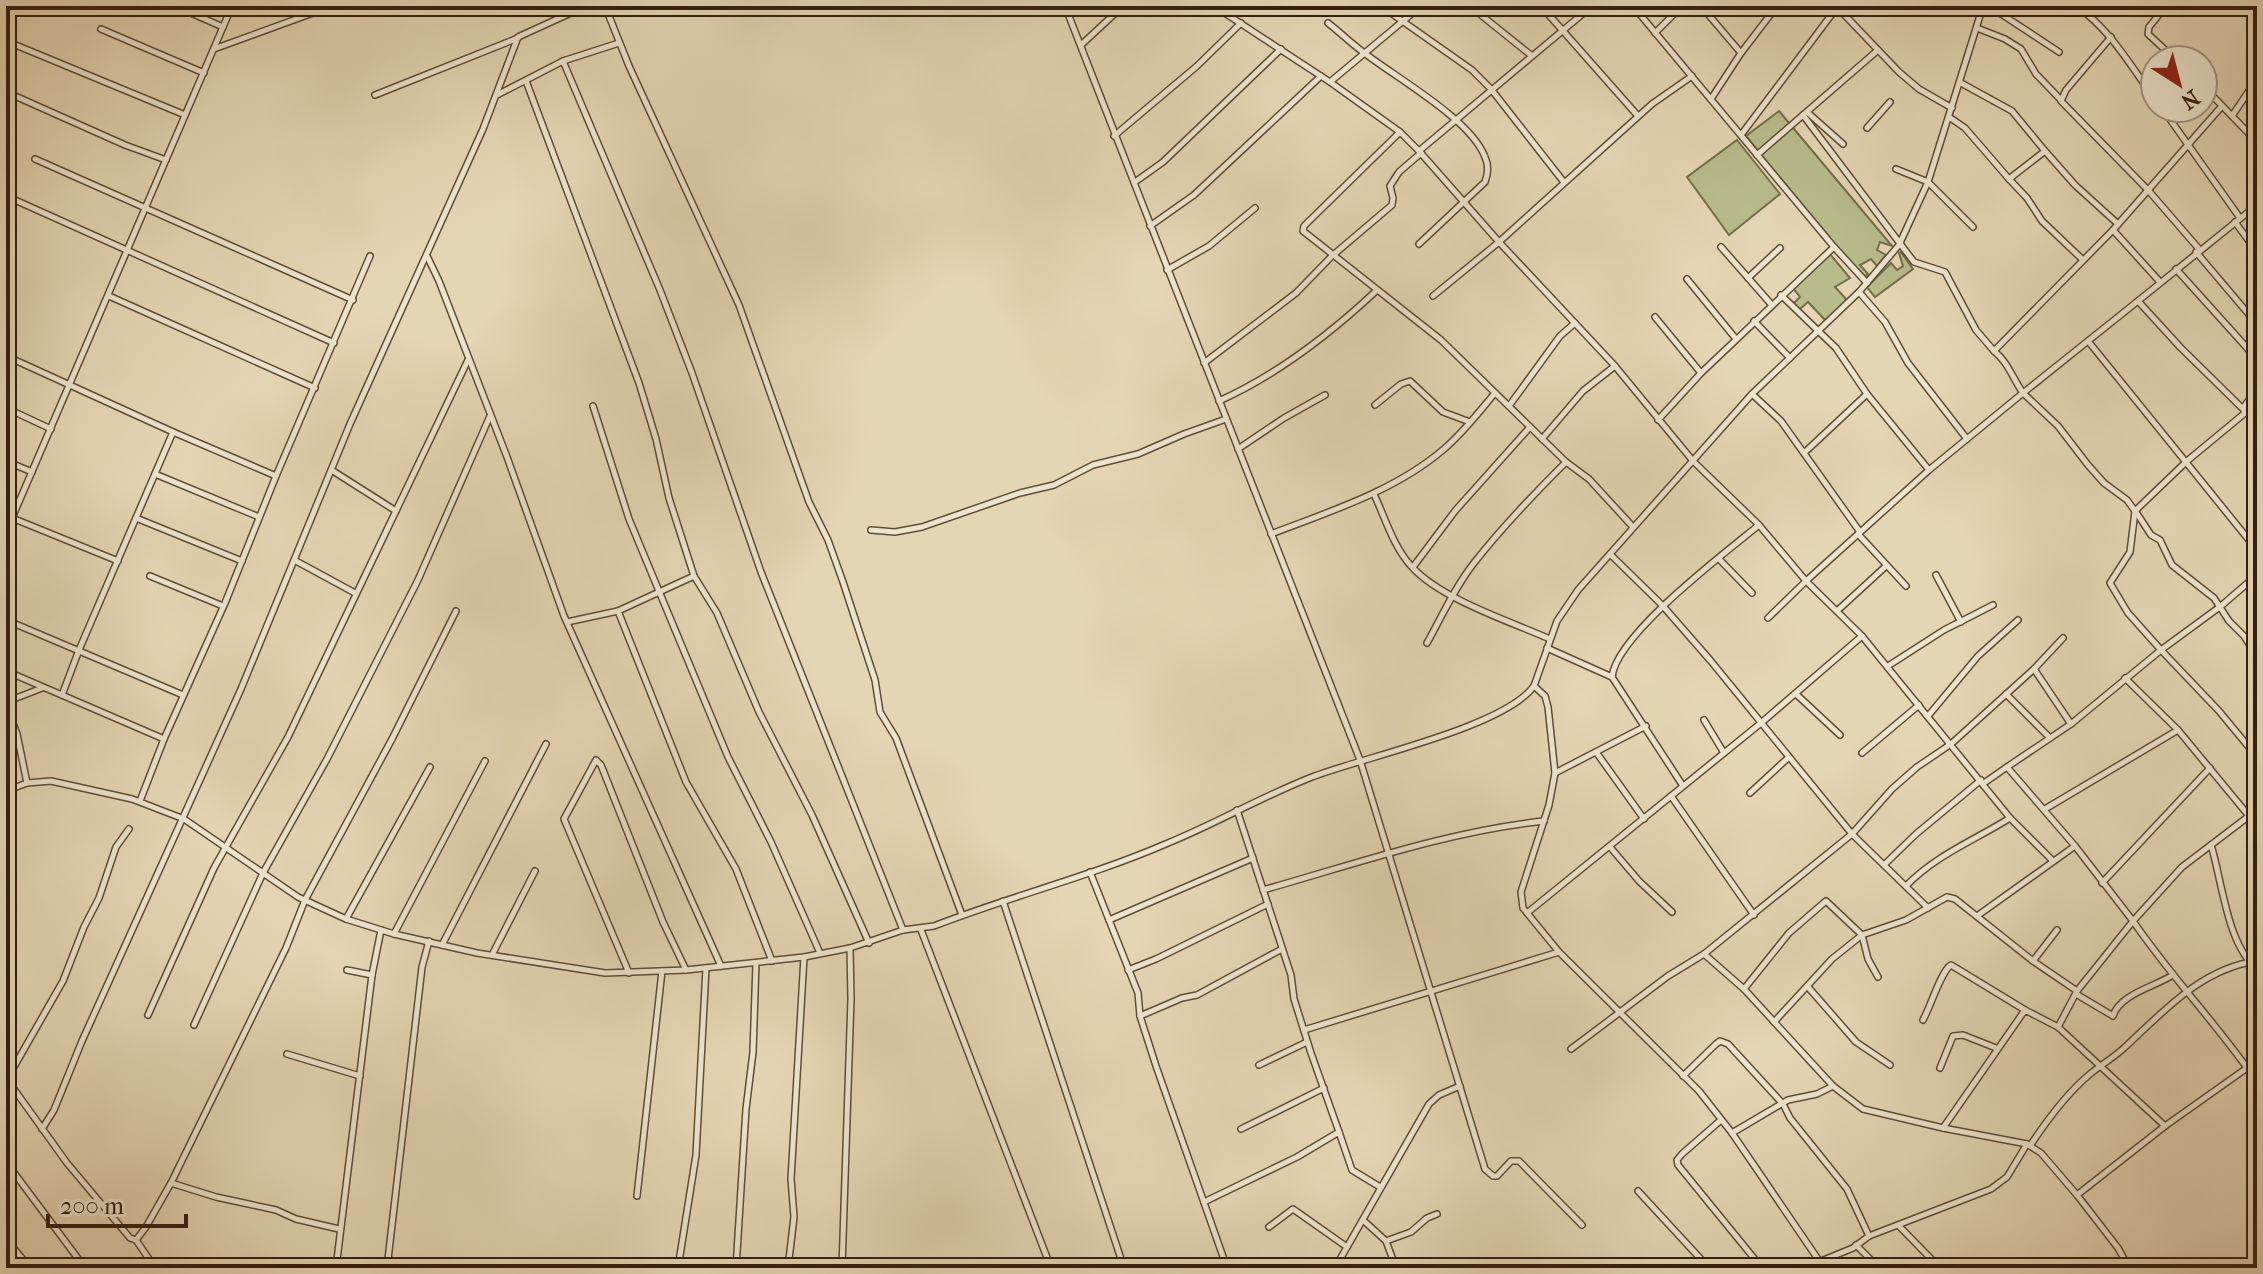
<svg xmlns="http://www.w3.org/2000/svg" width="2263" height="1274" font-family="'IM FELL French Canon',serif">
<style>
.green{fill:#b7bc8a;stroke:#766d4c;stroke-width:2}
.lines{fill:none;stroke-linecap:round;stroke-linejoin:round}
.street-casing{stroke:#614c38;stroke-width:8}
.street{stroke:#ede4ce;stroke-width:5}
</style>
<rect width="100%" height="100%" fill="#e4d5b4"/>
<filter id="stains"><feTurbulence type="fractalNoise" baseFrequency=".0025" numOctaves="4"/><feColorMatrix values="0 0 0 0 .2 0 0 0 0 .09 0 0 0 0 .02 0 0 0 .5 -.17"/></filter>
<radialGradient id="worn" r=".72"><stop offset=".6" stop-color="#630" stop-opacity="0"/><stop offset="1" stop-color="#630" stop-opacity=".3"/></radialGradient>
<!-- green -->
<g class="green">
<path d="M1779,111L1892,246L1880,242L1877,250L1886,255L1877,266L1871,259L1860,265L1868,274L1862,279L1746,136Z"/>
<path d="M1737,140L1780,194L1729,235L1687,177Z"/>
<path d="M1901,252L1913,269L1875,297L1867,287L1891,263L1897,270L1903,266L1899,253Z"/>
<path d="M1830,254L1850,278L1835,287L1847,300L1826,321L1808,302L1799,310L1793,304L1800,297L1793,288Z"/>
</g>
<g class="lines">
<defs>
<g id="street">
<path d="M175,6L223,27"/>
<path d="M605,6L629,66L739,305L809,502L828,540L843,582L875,680L880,712L896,738L962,915"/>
<path d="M1065,6L1360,760L1485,1169L1493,1176H1497L1511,1161H1519L1582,1225"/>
<path d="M1214,6L1330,82L1421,6"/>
<path d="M1381,6L1472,70L1491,89L1563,181"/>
<path d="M1541,6L1638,116"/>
<path d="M1633,6L1834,247L1867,283"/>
<path d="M1701,6L1741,53"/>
<path d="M1989,6L2059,52"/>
<path d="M2077,6C2113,33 2129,64 2155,99"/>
<path d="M2166,6L2149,27L2148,34L2176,60"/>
<path d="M1837,7L1899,72L1919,89L1952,108"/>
<path d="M1476,11L1532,56"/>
<path d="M1228,15L1240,6"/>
<path d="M1328,23C1342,34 1354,46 1367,55C1400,80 1471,120 1485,157C1489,166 1488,173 1485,182L1419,244"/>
<path d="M1977,28L2005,39L2021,49L2036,74L2061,100"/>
<path d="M101,29L204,73"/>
<path d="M1655,33L1682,6"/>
<path d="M2111,37L2066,90L2061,101L2148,190L2199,249"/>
<path d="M6,41L185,115"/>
<path d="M1081,45L1123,6"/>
<path d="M214,49L332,6"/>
<path d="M563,61L660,290L692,373L761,572L903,930"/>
<path d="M526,81L639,383L656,439L669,498L694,576"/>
<path d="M1330,82L1400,132L1419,151L1499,242L1615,366L1693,461L1759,525L1806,581L1929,470L2023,393L2058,426L2088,465L2104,483L2127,500L2135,511L2187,461L2245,413L2243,408L2257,389"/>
<path d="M1961,83L2012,111L2045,151"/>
<path d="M2203,86L2257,142"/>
<path d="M6,92L125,145L166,160"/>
<path d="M375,95L518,38"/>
<path d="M497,95L563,61L619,43"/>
<path d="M1711,99L1741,53L1777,6"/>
<path d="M2162,108L2240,218"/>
<path d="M1807,112L1843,144"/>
<path d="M1803,115L1914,262L1945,272L1976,330L1994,351"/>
<path d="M2232,116L2257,79"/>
<path d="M1949,117L1965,128L2009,179L2045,151L2075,185L2118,224"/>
<path d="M1867,128L1890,102"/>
<path d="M1400,132L1304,226L1303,231L1441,340L1566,462L1589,479L1633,527"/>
<path d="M1741,135L1838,6"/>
<path d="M1114,136L1197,66L1241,23"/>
<path d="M1419,151L1592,6"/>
<path d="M1757,155L1878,50"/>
<path d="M35,159L353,300"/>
<path d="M1896,169L1928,182L1973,227"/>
<path d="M2009,179L2027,198L2042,221L2083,260"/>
<path d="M1135,182L1163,162L1281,49"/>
<path d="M6,196L334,343"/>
<path d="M2235,222L2257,252"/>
<path d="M1150,226L1194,195L1321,76"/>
<path d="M2113,230L2160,282"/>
<path d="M1721,247L1771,304"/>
<path d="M2196,252L2257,324"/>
<path d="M427,256L439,281L507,457L564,616L721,966"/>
<path d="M2176,269L2257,359"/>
<path d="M1167,270L1209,246L1255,208"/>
<path d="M1748,278L1780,248"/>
<path d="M1687,279L1736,339"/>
<path d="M1859,292L1885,322L1908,363L1967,439"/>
<path d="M1781,295L1836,348L1867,394L1929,470"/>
<path d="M109,296L315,388"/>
<path d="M1433,296L1499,242L1652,104L1692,76"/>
<path d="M2138,301L2023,393C2013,379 2008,362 1994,351L2113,230L2222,106"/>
<path d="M1655,317L1701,373"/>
<path d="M1754,321L1790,358"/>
<path d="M2088,341L2257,550"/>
<path d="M6,356L173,432L79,650L62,695"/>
<path d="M1204,363L1296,293L1332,256L1392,205L1393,198L1390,186L1399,172L1421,153"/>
<path d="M1752,394L1781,421L1860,532"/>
<path d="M1219,401C1277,375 1329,335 1376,291"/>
<path d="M1375,405L1401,384L1410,381L1443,412L1470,422"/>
<path d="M593,406L629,519L728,757L771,842L820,953"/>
<path d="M1509,406L1560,336L1575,323"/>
<path d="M6,408L51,429"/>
<path d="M2242,408L2180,347L2138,301L2257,205"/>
<path d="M1658,420L1701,373L1834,247"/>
<path d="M173,432L276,476L370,256"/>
<path d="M1542,439L1583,391L1615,366"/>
<path d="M1238,449L1284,418L1325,395"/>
<path d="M1804,453L1867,394"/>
<path d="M6,461L32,472"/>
<path d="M333,471L396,511"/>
<path d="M155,474L259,517"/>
<path d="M1374,494C1385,518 1394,548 1412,567C1441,599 1509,621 1550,639"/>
<path d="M2135,511L2130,552L2110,583L2128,613L2161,650L2221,606L2257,575"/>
<path d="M2136,512L2151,535L2160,540L2172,565L2214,598L2229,621L2244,636L2257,657"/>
<path d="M12,518L118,561"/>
<path d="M136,518L242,561"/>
<path d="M871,530L895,532L922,527L1020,493L1054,485L1093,465L1138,454L1184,434L1226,419"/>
<path d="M6,532L232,6"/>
<path d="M1271,534C1331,511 1395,491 1444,449C1463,433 1479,412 1495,393"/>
<path d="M1858,534L1906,586"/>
<path d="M1610,554L1662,605L1710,660L1852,834L1928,908"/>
<path d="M1719,559L1752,593"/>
<path d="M296,561L355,593"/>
<path d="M1413,567L1455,511L1530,427"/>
<path d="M1936,575L1961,622"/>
<path d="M150,576L223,606"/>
<path d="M618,611L694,576L717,613L759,712L812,815L869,943"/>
<path d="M1837,611L1886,566"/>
<path d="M1768,618L1806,581L1862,636L2010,818L2052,860"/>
<path d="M6,620L183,695"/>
<path d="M567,622L618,611L686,782L736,869L772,961"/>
<path d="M1427,643C1442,616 1455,587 1474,563C1502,527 1534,494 1566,462"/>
<path d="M1547,648L1612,677L1683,786"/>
<path d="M1888,666L1944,630L1993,605"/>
<path d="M2034,669L2071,724"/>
<path d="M6,671L164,739L140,801"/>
<path d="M1612,677C1616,635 1725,553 1759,525"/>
<path d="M2125,678L2178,730L2249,816"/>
<path d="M1534,686L1545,696L1548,707L1555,773L1549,805L1521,892L1523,908L1559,952L1699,1091L1732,1133"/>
<path d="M1796,694L1840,735"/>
<path d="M2006,694L2050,738"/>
<path d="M6,702L42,688"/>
<path d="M6,705L17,734L27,783"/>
<path d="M1928,716L1978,656L2018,620"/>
<path d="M1704,720L1724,753"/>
<path d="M164,739L225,603L276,476"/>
<path d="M1596,752L1644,819"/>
<path d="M1862,753L1919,705"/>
<path d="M2007,767L2071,724L2161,650L2219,711L2257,757"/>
<path d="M1555,773L1646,726"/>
<path d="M1984,783L2007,767L2075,846L2133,921L2077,991L2058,1027"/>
<path d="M6,791L27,783L51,781L132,799L184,819L298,897L346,919L394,934L477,953L605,973L686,970L804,957L850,948L903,930L934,926C1011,896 1092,876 1168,843C1217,823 1263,796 1312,777C1364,757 1505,727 1534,686L1557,621L1578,590L1752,394L1859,292L1899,245L1928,182L1983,6"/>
<path d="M1750,793L1789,757"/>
<path d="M1671,796L1754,915"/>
<path d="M2045,809L2178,730"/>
<path d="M1237,810L1291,975L1294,999L1311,1053L1339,1132"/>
<path d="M2257,810L2182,867L2133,921C2171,977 2219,1026 2257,1082"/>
<path d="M2211,845C2222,880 2227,945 2257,969"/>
<path d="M1610,847L1639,881L1672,912"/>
<path d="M1884,865L1916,834L1981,780"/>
<path d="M1090,872L1138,993L1140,1016L1156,1066L1227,1268"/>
<path d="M2102,883L2210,768"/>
<path d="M1906,886C1936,855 1975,840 2010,818"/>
<path d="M1263,890C1355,864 1449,831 1544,821"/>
<path d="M1003,901L1124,1268"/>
<path d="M1527,913L1761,723L1862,636"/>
<path d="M1977,916L2075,846"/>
<path d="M346,919L430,767"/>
<path d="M1109,920L1253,858"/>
<path d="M921,930L1051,1268"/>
<path d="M394,934L485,761"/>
<path d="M442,945L546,744"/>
<path d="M1704,954L1744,989L1833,1086"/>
<path d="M492,955L535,871"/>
<path d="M2033,961L2057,930"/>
<path d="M347,970L372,975"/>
<path d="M1128,970L1156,959L1268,904"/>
<path d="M629,973L564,819L596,760L601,765L663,922L686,970"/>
<path d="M1808,987L1856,1042L1890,1065"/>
<path d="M1744,989L1789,933L1826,901L1862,935L1868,959L1878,977"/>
<path d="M2076,994L2113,1016C2120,994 2154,987 2173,975"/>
<path d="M148,1015L214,868L288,737L468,360"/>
<path d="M1140,1016L1182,998L1197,995L1282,949"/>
<path d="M1923,1020C1931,1006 1941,971 1951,965L2025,1010"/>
<path d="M1774,1022L1832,959L1862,935L1906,920L1947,897L1955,899L2033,961L2077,991"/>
<path d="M194,1025L263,873L327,759L418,580L490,416"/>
<path d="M1304,1030L1559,952"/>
<path d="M1571,1049L1668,976L1704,954L1852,834L1892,789L1917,767L1951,744L2034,669L2063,638"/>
<path d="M287,1054L360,1076"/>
<path d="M1259,1065L1307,1042"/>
<path d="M1940,1068L1953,1036L1963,1035L1996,1048"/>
<path d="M1683,1076L1716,1044L1720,1041L1728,1044L1783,1104L1790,1118L1847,1189L1869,1236"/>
<path d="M6,1078L67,1163L130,1238L136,1240L146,1227L171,1183L286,948L305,900L392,739L456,611"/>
<path d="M7,1079L63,981L84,927L99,898L116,847L129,829"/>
<path d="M1721,1120L1682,1154L1677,1160L1678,1165L1762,1268"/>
<path d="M42,1129L54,1110L82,1041L241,689L350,424L483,129L518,37L586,6"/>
<path d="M1241,1129L1324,1088"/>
<path d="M2030,1146C2047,1120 2066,1094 2090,1074C2101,1065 2113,1058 2124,1048C2163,1012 2202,968 2257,961"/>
<path d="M6,1162L85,1268"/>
<path d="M171,1183L216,1197L276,1210L296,1219L339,1229"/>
<path d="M1638,1191L1709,1268"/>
<path d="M2077,1195L2041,1153L2027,1144L1943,1128L2025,1010L2058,1027L2165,1126"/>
<path d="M637,1196L662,971"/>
<path d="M1204,1202L1297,1157L1339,1132L1352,1170L1380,1187"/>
<path d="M1363,1220L1386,1241L1396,1268"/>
<path d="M1899,1226L1940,1268"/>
<path d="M1269,1227L1293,1209L1347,1247"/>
<path d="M6,1239L30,1268"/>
<path d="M136,1240L155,1268"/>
<path d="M1386,1241L1411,1232L1427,1218L1437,1214"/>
<path d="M1856,1245L1879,1268"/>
<path d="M336,1268L372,975L381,930"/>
<path d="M387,1268L422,967L429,941"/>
<path d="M678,1268L696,1155L706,968"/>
<path d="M736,1268L746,1109L753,1052L756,963"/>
<path d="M788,1268L794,1217L791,1179L804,957"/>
<path d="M842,1268L851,999L850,948"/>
<path d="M1335,1268L1429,1104L1439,1095L1460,1086"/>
<path d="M1804,1268L1853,1248L1869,1236L1991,1189L2007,1177L2027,1144"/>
<path d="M1824,1268L1732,1133L1788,1100L1817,1094L1833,1086L1863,1109L1943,1128"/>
<path d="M2129,1268L2118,1248L2077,1195L2165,1126L2247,1068"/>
</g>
</defs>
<!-- street casing -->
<use href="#street" class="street-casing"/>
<!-- street -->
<use href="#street" class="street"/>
</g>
<!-- margin -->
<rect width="2263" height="1274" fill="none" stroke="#e4d5b4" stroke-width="32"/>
<rect x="8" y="8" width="2247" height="1258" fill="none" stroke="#351e0f" stroke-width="4"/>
<rect x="16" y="16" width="2231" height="1242" fill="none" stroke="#351e0f" stroke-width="2"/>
<!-- north arrow -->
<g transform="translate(2179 84) rotate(144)"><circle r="38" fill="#ede4ce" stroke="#a39582" stroke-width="2"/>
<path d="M0-6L14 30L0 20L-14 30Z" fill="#8f2418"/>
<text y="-12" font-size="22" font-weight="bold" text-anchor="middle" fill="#351e0f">N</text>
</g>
<!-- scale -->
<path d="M48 1214v12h138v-12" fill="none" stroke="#351e0f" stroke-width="4"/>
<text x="60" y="1214" font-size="24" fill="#351e0f" stroke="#ede4ce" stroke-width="6" paint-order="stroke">200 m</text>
<rect width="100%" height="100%" filter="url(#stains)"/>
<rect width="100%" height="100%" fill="url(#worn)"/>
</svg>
